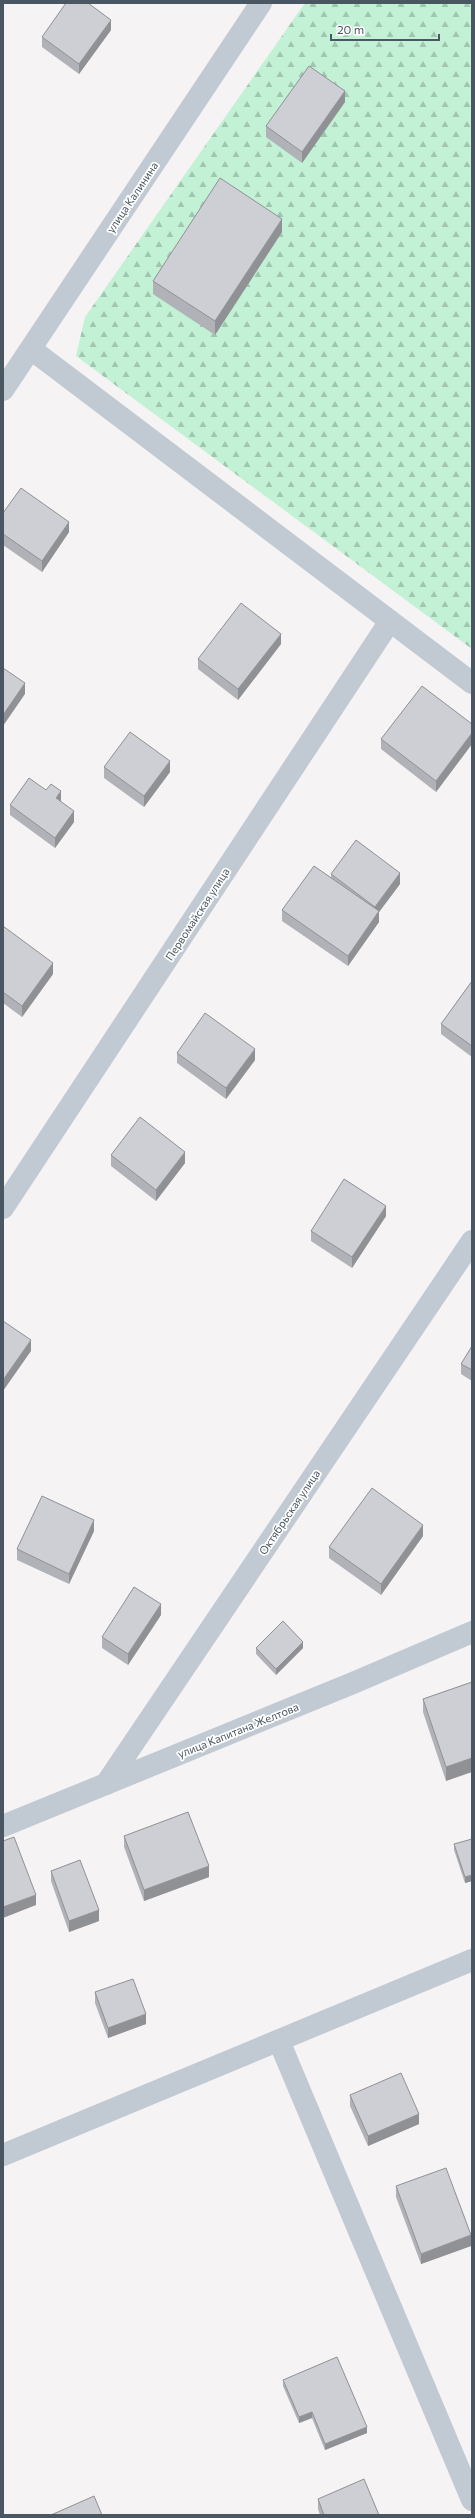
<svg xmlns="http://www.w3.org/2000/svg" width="475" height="2518" font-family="Commissioner,sans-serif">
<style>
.forest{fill:url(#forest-firs)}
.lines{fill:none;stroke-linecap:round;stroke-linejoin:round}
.street{stroke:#c1cad2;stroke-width:22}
.wall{fill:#b0b2b7}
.shaded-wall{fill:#909195}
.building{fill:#cdcfd5;stroke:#909195}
.labels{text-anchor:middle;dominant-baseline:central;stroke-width:3.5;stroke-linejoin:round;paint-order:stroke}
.street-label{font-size:11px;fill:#4a5661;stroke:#fff}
</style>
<defs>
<pattern id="forest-firs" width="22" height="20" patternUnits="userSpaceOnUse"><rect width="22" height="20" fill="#c3f1d5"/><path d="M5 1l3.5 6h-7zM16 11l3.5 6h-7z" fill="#a0c6b0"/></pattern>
</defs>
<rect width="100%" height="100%" fill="#f5f3f3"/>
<!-- forest -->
<path class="forest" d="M305,3H472V649L76,356L85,317Z"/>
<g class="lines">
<!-- street -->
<g class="street">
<path d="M31,349L472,683"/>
<path d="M3,390L261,3"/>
<path d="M3,1208L390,621"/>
<path d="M106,1784L472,1241"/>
<path d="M3,1826L353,1683L472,1632"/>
<path d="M279,2041L472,2500"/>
<path d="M3,2155L472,1960"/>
</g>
</g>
<!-- wall -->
<g class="wall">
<path d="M111,30L79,74L42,47V37Z"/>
<path d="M345,102L302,163L266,137V126Z"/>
<path d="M282,232L215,335L153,294V281Z"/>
<path d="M3,513L69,532L42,572L3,545Z"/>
<path d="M281,644L238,700L198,669V659Z"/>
<path d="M472,724V744L436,792L381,749V739Z"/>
<path d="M104,767L170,772L144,807L104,778Z"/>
<path d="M61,801L74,822L55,848L10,815V805Z"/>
<path d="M331,874L400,884L379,912V922L348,966L282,921V910L331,878Z"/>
<path d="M3,926L53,974L22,1017L3,1003Z"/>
<path d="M472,981V1057L441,1034V1024Z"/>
<path d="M177,1053L255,1060L226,1099L177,1063Z"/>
<path d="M111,1155L185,1163L156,1201L111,1166Z"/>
<path d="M386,1216L352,1268L311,1241V1231Z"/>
<path d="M472,1346V1381L461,1374V1364Z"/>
<path d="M94,1531L69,1584L17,1560V1549Z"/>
<path d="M423,1536L381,1595L329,1558V1547Z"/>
<path d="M161,1615L128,1665L102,1648V1637Z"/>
<path d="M256,1648H303L276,1675L256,1654Z"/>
<path d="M472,1682L446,1781L423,1712V1699Z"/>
<path d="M124,1836L209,1877L144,1901L124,1847Z"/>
<path d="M472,1839V1881L465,1883L454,1850V1844Z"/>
<path d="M51,1871L99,1921L69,1932L51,1881Z"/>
<path d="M95,1992L146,2024L108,2038L95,2003Z"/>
<path d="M350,2095L419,2124L368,2146L350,2106Z"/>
<path d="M396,2186L471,2246L421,2264L396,2197Z"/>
<path d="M283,2380L367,2433L325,2450L312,2418L299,2423L283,2386Z"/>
<path d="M318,2499L379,2515H320L318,2509Z"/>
</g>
<!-- shaded-wall -->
<g class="shaded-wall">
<path d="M111,20V30L79,74V64Z"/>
<path d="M345,91V102L302,163V152Z"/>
<path d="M282,219V232L215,335V321Z"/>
<path d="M69,522V532L42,572V561Z"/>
<path d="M281,634V644L238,700V689Z"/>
<path d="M25,683V694L3,726V715Z"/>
<path d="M472,733V744L436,792V781Z"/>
<path d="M170,761V772L144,807V796Z"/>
<path d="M61,791V802L56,798Z"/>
<path d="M74,811V822L55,848V838Z"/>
<path d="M400,873V884L379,912V922L348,966V956L375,917V907Z"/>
<path d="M53,963V974L22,1017V1006Z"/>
<path d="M255,1049V1060L226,1099V1088Z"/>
<path d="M185,1152V1163L156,1201V1190Z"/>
<path d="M386,1206V1216L352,1268V1257Z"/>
<path d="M31,1340V1351L3,1391V1380Z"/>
<path d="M94,1520V1531L69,1584V1574Z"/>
<path d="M423,1525V1536L381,1595V1584Z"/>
<path d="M161,1604V1615L128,1665V1654Z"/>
<path d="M303,1642V1648L276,1675V1669Z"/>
<path d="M472,1758V1772L446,1781V1767Z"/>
<path d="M209,1866V1877L144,1901V1890Z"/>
<path d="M472,1875V1881L465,1883V1877Z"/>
<path d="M36,1895V1905L3,1918V1907Z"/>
<path d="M99,1910V1921L69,1932V1921Z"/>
<path d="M146,2014V2024L108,2038V2028Z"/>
<path d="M419,2114V2124L368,2146V2136Z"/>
<path d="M471,2235V2246L421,2264V2254Z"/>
<path d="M312,2412V2418L299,2423V2417Z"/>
<path d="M367,2427V2433L325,2450V2444Z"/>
</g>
<!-- building -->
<g class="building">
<path d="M66,3H88L111,20L79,64L42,37Z"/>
<path d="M309,66L345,91L302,152L266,126Z"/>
<path d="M220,178L282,219L215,321L153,281Z"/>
<path d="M21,488L69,522L42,561L3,534V513Z"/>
<path d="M241,603L281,634L238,689L198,659Z"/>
<path d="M3,668L25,683L3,715Z"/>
<path d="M422,686L472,724V733L436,781L381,739Z"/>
<path d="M130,732L170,761L144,796L104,767Z"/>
<path d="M29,778L46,790L51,784L61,791L56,798L74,811L55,838L10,805Z"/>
<path d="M356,840L400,873L375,907L331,874Z"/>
<path d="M314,866L379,911L348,956L282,910Z"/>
<path d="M3,926L53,963L22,1006L3,992Z"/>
<path d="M472,981V1046L441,1024Z"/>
<path d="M205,1013L255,1049L226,1088L177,1053Z"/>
<path d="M140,1117L185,1152L156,1190L111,1155Z"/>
<path d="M344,1179L386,1206L352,1257L311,1231Z"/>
<path d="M3,1321L31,1340L3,1380Z"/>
<path d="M472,1346V1370L461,1364Z"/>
<path d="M372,1488L423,1525L381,1584L329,1547Z"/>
<path d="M42,1496L94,1520L69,1574L17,1549Z"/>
<path d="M134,1587L161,1604L128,1654L102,1637Z"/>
<path d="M283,1621L303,1642L276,1669L256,1648Z"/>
<path d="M472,1682V1758L446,1767L423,1699Z"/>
<path d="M188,1812L209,1866L144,1890L124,1836Z"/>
<path d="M14,1837L36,1895L3,1907V1841Z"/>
<path d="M472,1839V1875L465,1877L454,1844Z"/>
<path d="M80,1860L99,1910L69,1921L51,1871Z"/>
<path d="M133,1979L146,2014L108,2028L95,1992Z"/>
<path d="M401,2073L419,2114L368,2136L350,2095Z"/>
<path d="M446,2168L471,2235L421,2254L396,2186Z"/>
<path d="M337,2357L367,2427L325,2444L312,2412L299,2417L283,2380Z"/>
<path d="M364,2479L379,2515H324L318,2499Z"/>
<path d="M94,2496L102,2515H51Z"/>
</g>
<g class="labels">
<!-- street labels -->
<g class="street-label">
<text transform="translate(132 197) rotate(-56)">улица Калинина</text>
<text transform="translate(197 914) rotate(-57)">Первомайская улица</text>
<text transform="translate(289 1512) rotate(-56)">Октябрьская улица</text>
<text transform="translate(238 1730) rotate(-22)">улица Капитана Желтова</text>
</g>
</g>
<!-- border -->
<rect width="475" height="2518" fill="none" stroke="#4a5661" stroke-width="8"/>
<!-- scale -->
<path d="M331 34v6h108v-6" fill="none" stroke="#4a5661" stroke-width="2"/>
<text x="337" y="34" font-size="12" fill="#4a5661" stroke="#ffffff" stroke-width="3" paint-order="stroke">20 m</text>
</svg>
